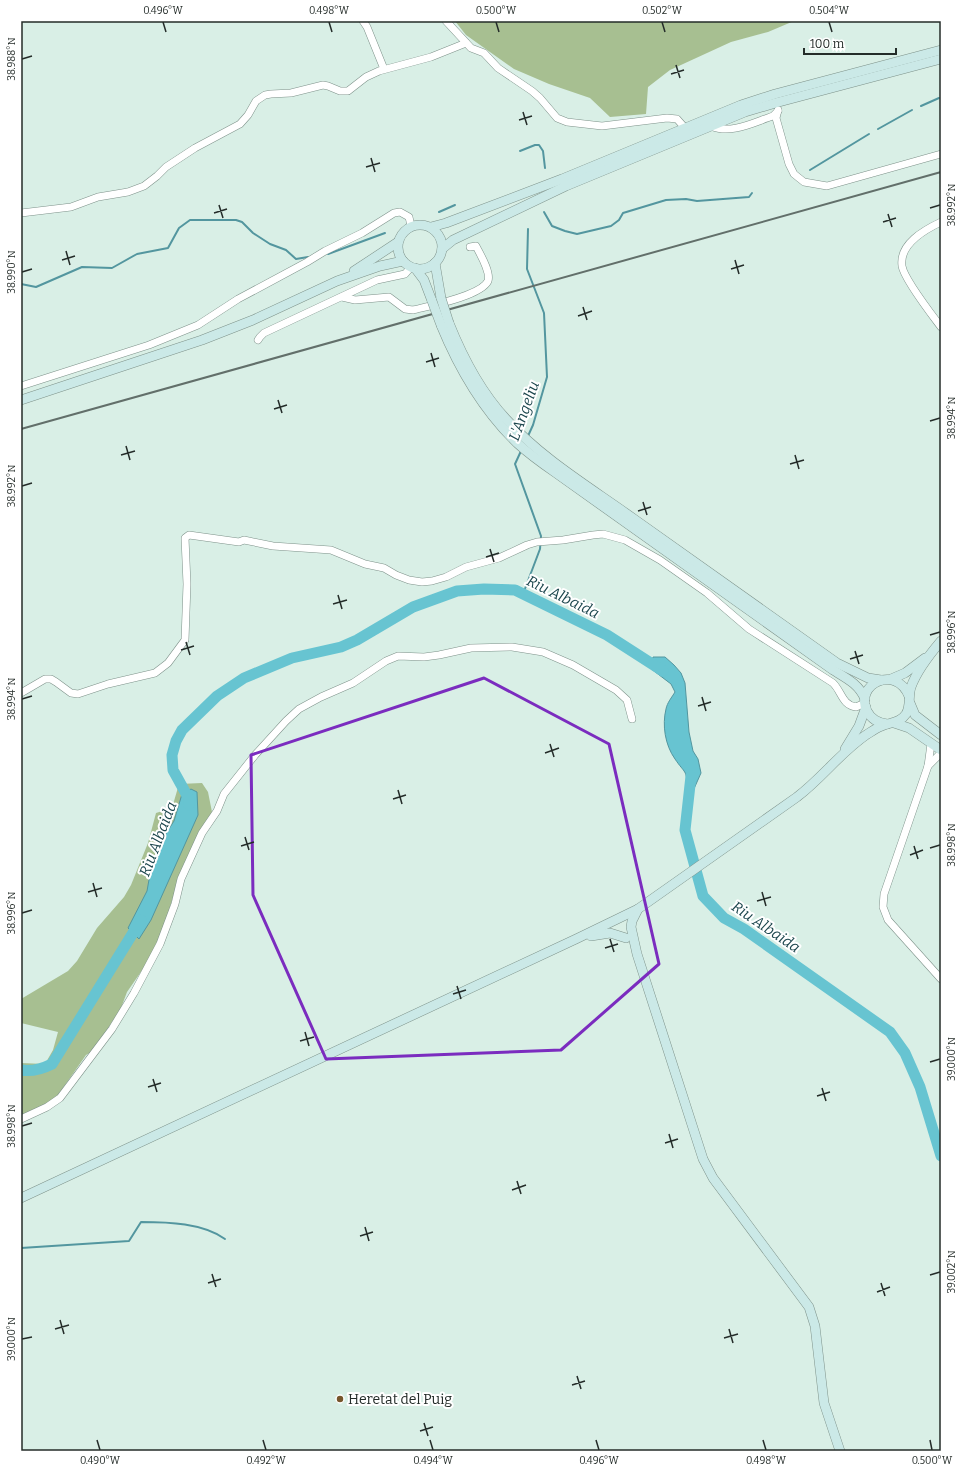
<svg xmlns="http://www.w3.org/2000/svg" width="962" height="1472" font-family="Bitter,serif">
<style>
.green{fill:#a7bf91}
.water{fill:#67c4d1;stroke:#53969f}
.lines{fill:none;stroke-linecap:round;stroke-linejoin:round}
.stream{stroke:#53969f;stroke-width:2}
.river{stroke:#67c4d1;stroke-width:11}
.street-casing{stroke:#7e928a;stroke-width:8}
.secondary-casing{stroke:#7e928a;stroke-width:10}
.street{stroke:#fff;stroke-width:7}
.secondary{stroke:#cbe9e7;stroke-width:9}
.rail{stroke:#626f6a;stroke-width:2}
.secondary-bridge-casing{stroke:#7e928a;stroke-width:10;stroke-linecap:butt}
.secondary-bridge{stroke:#cbe9e7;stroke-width:9}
.marked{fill:none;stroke:#7b2cbf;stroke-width:3;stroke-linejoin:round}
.ticks{fill:none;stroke:#242c29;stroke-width:1.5}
.poi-dot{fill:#76552b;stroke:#fff;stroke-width:1.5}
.labels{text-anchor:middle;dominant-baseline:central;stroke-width:4;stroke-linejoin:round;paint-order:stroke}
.poi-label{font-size:14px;fill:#242c29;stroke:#fff;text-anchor:start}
.water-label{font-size:15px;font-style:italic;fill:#1c464d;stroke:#fff}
.neatline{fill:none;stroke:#242c29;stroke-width:1.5}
.ticks-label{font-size:10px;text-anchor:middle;fill:#242c29}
</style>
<rect width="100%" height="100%" fill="#d9efe6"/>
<!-- green -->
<g class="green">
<path d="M455,21H794L768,32L731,42L670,70L648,87L646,114L610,117L590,98L549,84L514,69L466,35Z"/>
<path d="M202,783L208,792L212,812L173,897L162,933L145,966L127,992L121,1008L101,1039L91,1052L86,1055L58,1095L48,1103L21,1116V1063L45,1064L53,1050L58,1032L21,1023V999L68,971L77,961L97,928L124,897L131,885L148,843L156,813L172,808L179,784Z"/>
</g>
<!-- water -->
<g class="water">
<path d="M653,657H665L674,665L681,673L685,683L689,732L693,751L698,759L701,773L693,791L687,789C687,769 685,774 675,759C665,745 662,725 666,709C667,703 672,697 675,692L671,684L650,668Z"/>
<path d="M191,789L197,792L198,815L151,920L139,939L128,928L147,891L150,874L165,835L174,821L182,794Z"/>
</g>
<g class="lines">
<!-- stream -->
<g class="stream">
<path d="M921,106L939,98"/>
<path d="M878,129L912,110"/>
<path d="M520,151L535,145H539L543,151L545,168"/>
<path d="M810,170L869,134"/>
<path d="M439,212L455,205"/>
<path d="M544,212L552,226L565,231L577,234L611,226L619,220L623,213L666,200L686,199L697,201L749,197L752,193"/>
<path d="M328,254L385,233"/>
<path d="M21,284L36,287L82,267L112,268L137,254L168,248L179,228L190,220H236L242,222L253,233L270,244L286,250L296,259L308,257"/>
<path d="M528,436L533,425L547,377L544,313L527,269L528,229"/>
<path d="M521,451L515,464L541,536L540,549L523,594"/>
<path d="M21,1248L129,1241L141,1222C168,1222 203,1223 225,1239"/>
</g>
<!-- river -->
<g class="river">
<path d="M691,776L685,830L703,896L724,918L744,929L890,1032L905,1053L920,1087L941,1156"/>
<path d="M189,805V799L173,770L172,755L176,741L182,730L217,696L244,678L292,658L341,647L357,640L413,607L457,591L484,589L515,590L607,635L663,671"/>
<path d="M21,1070C32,1072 42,1069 52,1064L141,920"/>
</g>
<defs>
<g id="street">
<path d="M363,21L367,27L384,69"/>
<path d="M446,21L471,48L484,53L498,68L532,91L540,98L557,118L567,122L602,126L667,118L677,119L685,128"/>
<path d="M778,110L776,118L789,164L794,174L804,182L827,186L941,154"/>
<path d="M711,126C731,135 754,122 773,116L778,111"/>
<path d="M21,213L71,207L98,197L128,192L144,186L157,176L166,167L195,148L240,124L248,115L256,101L265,95L271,94L291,93L323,85L328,86L340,91H348L366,77L379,71L431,57L466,43"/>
<path d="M941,222C924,230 899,244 902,266C904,279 932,315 941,327"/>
<path d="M342,297L355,300L389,297L405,309L413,310C429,306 481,296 488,281C491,272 480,254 476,246L470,247"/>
<path d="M258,340L260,337L264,333L377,280L405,274L411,267"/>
<path d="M21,386L149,345L198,325L238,299L307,262L325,251L362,233L394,213L400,212L409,217L411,226"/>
<path d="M21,693L45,679H51L56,682L71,693L78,694L108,684L155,673L168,663L185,640L187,584L185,538L189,535L239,542L244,540L273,546L331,550L365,564L384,568L396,575L409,580L422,582L432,581L446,577L466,567L499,558L527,545L537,542L563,540L593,535L603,534L625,540L660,560L707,593L749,629L833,683C842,692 842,705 856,707L865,703"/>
<path d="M931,744L928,766L884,894L883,907L888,920L941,979"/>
<path d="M928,766L941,753"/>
<path d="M21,1119L47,1107L60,1098L112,1029L134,993L160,944L175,904L181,879L202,833L217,811L224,794L255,755L286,721L299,709L321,697L353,683L386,661L398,656L424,657L439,655L471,648L512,647L543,652L573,665L616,690L627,700L632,719"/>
</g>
<g id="secondary">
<circle cx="420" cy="247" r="22"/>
<path d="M431,227L446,223L562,179L741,105L775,94L941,50"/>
<path d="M442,249L453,240L566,186L745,112L779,102L941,59"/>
<path d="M435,263L441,298"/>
<path d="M415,268L424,280L432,301"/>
<path d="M354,271L398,242"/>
<path d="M449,323C463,358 480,391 506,419C542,459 591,488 634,519C702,567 770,615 837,663L868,678L881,680"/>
<path d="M441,325C459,369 482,409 517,443C529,454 543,464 556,473L833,670C846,678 859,684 865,699"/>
<path d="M21,400L202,340L253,320L337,281L380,266L403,261"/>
<path d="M891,679L905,673L925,658"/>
<path d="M910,703L915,715L941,735"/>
<path d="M894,723L909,728L941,750"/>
<path d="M887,724C879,723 871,719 867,711C854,684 896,664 909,696"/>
<path d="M845,749L859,726L866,707"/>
<path d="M638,909L632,921L631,927L637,954L703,1159L713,1178L809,1307L815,1326L824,1403L840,1451"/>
<path d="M591,936L610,933L626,938"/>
<path d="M21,1198L576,939L638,909L797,797C822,778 840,753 866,735C871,732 876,728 882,726C891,722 900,723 906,714C911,706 908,696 911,687C917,670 930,654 941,641"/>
</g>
</defs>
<!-- street casing -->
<use href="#street" class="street-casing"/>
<!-- secondary casing -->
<use href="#secondary" class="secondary-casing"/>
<!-- street -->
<use href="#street" class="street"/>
<!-- secondary -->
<use href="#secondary" class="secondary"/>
<!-- rail -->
<path class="rail" d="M21,429L941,172"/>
<defs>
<g id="secondary-bridge">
<path d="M441,298L449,323"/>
<path d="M432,301L441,325"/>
</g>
</defs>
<!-- secondary-bridge casing -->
<use href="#secondary-bridge" class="secondary-bridge-casing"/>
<!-- secondary-bridge -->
<use href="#secondary-bridge" class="secondary-bridge"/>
</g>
<!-- marked area -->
<path class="marked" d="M484,678L609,744L659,964L561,1050L326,1059L253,895L251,755Z"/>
<!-- ticks -->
<path class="ticks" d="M163,22L166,32M329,22L332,32M496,22L499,32M662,22L665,32M829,22L832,32M22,59L32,56M676,65L680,78M671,74L684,70M523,112L527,125M519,120L532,116M371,158L375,172M366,167L380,163M219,205L223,218M930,208L940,205M214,213L227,209M888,214L892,227M883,222L896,218M66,251L70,265M62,260L75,256M735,260L739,274M731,269L744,265M22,272L32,269M583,307L587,320M578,316L592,311M431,353L435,367M426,362L439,358M278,400L282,413M274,409L287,405M930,421L940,418M126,446L130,460M121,455L135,451M795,455L799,469M790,464L804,460M22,486L32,483M643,502L647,515M638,511L651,507M490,549L494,562M486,557L499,553M338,595L342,609M333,604L347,600M930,635L940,632M186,642L190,655M181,650L194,646M855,651L859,664M850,659L863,655M702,697L706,711M22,699L32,696M698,706L711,702M550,744L554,757M545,753L559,748M398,790L402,804M393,799L406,795M245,837L249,850M241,846L254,842M914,846L918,859M930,848L940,845M910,855L923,850M93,883L97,897M88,892L102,888M762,892L766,906M757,901L771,897M22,913L32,910M610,939L614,952M605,948L618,944M457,986L461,999M453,994L466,990M305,1032L309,1046M300,1041L314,1037M930,1062L940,1059M153,1079L157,1092M148,1087L161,1083M822,1088L826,1101M817,1096L830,1092M22,1126L32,1123M669,1134L673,1148M665,1143L678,1139M517,1181L521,1194M512,1190L526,1185M365,1227L369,1241M360,1236L373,1232M212,1274L216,1287M930,1275L940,1272M208,1283L221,1279M881,1283L885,1296M877,1292L890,1287M60,1320L64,1334M55,1329L69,1325M729,1329L733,1343M724,1338L738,1334M22,1339L32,1337M577,1376L581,1389M572,1385L585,1381M424,1423L428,1436M420,1431L433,1427M97,1440L100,1450M263,1440L266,1450M430,1440L433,1450M596,1440L599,1450M763,1440L766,1450M930,1440L932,1450"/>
<!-- markers -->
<circle class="poi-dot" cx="340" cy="1399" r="4"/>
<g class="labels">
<!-- poi labels -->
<g class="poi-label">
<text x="348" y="1399">Heretat del Puig</text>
</g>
<!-- water labels -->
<g class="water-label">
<text transform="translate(524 411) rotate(-70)">L'Angeliu</text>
<text transform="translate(563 597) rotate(26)">Riu Albaida</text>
<text transform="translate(158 839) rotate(-69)">Riu Albaida</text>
<text transform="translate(766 927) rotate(34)">Riu Albaida</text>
</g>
</g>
<!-- border -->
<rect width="962" height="1472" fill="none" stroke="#ffffff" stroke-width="44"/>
<!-- scale -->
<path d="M804 48v6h92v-6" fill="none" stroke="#242c29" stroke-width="2"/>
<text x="810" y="48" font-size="12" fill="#242c29" stroke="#ffffff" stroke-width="3" paint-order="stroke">100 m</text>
<rect x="22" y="22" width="918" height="1428" class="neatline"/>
<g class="ticks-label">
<text x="163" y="14">0.496°W</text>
<text x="329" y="14">0.498°W</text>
<text x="496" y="14">0.500°W</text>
<text x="662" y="14">0.502°W</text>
<text x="829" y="14">0.504°W</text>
<text transform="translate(11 59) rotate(-90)" y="4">38.988°N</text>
<text transform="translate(951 205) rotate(-90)" y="4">38.992°N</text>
<text transform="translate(11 272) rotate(-90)" y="4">38.990°N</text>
<text transform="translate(951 418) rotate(-90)" y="4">38.994°N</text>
<text transform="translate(11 486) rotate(-90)" y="4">38.992°N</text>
<text transform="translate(951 632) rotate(-90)" y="4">38.996°N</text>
<text transform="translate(11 699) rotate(-90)" y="4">38.994°N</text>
<text transform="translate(951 845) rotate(-90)" y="4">38.998°N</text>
<text transform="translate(11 913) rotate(-90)" y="4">38.996°N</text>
<text transform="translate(951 1059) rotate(-90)" y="4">39.000°N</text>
<text transform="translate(11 1126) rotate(-90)" y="4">38.998°N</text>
<text transform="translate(951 1272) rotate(-90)" y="4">39.002°N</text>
<text transform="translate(11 1339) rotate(-90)" y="4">39.000°N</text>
<text x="100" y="1464">0.490°W</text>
<text x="266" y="1464">0.492°W</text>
<text x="433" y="1464">0.494°W</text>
<text x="599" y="1464">0.496°W</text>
<text x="766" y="1464">0.498°W</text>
<text x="932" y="1464">0.500°W</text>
</g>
</svg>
